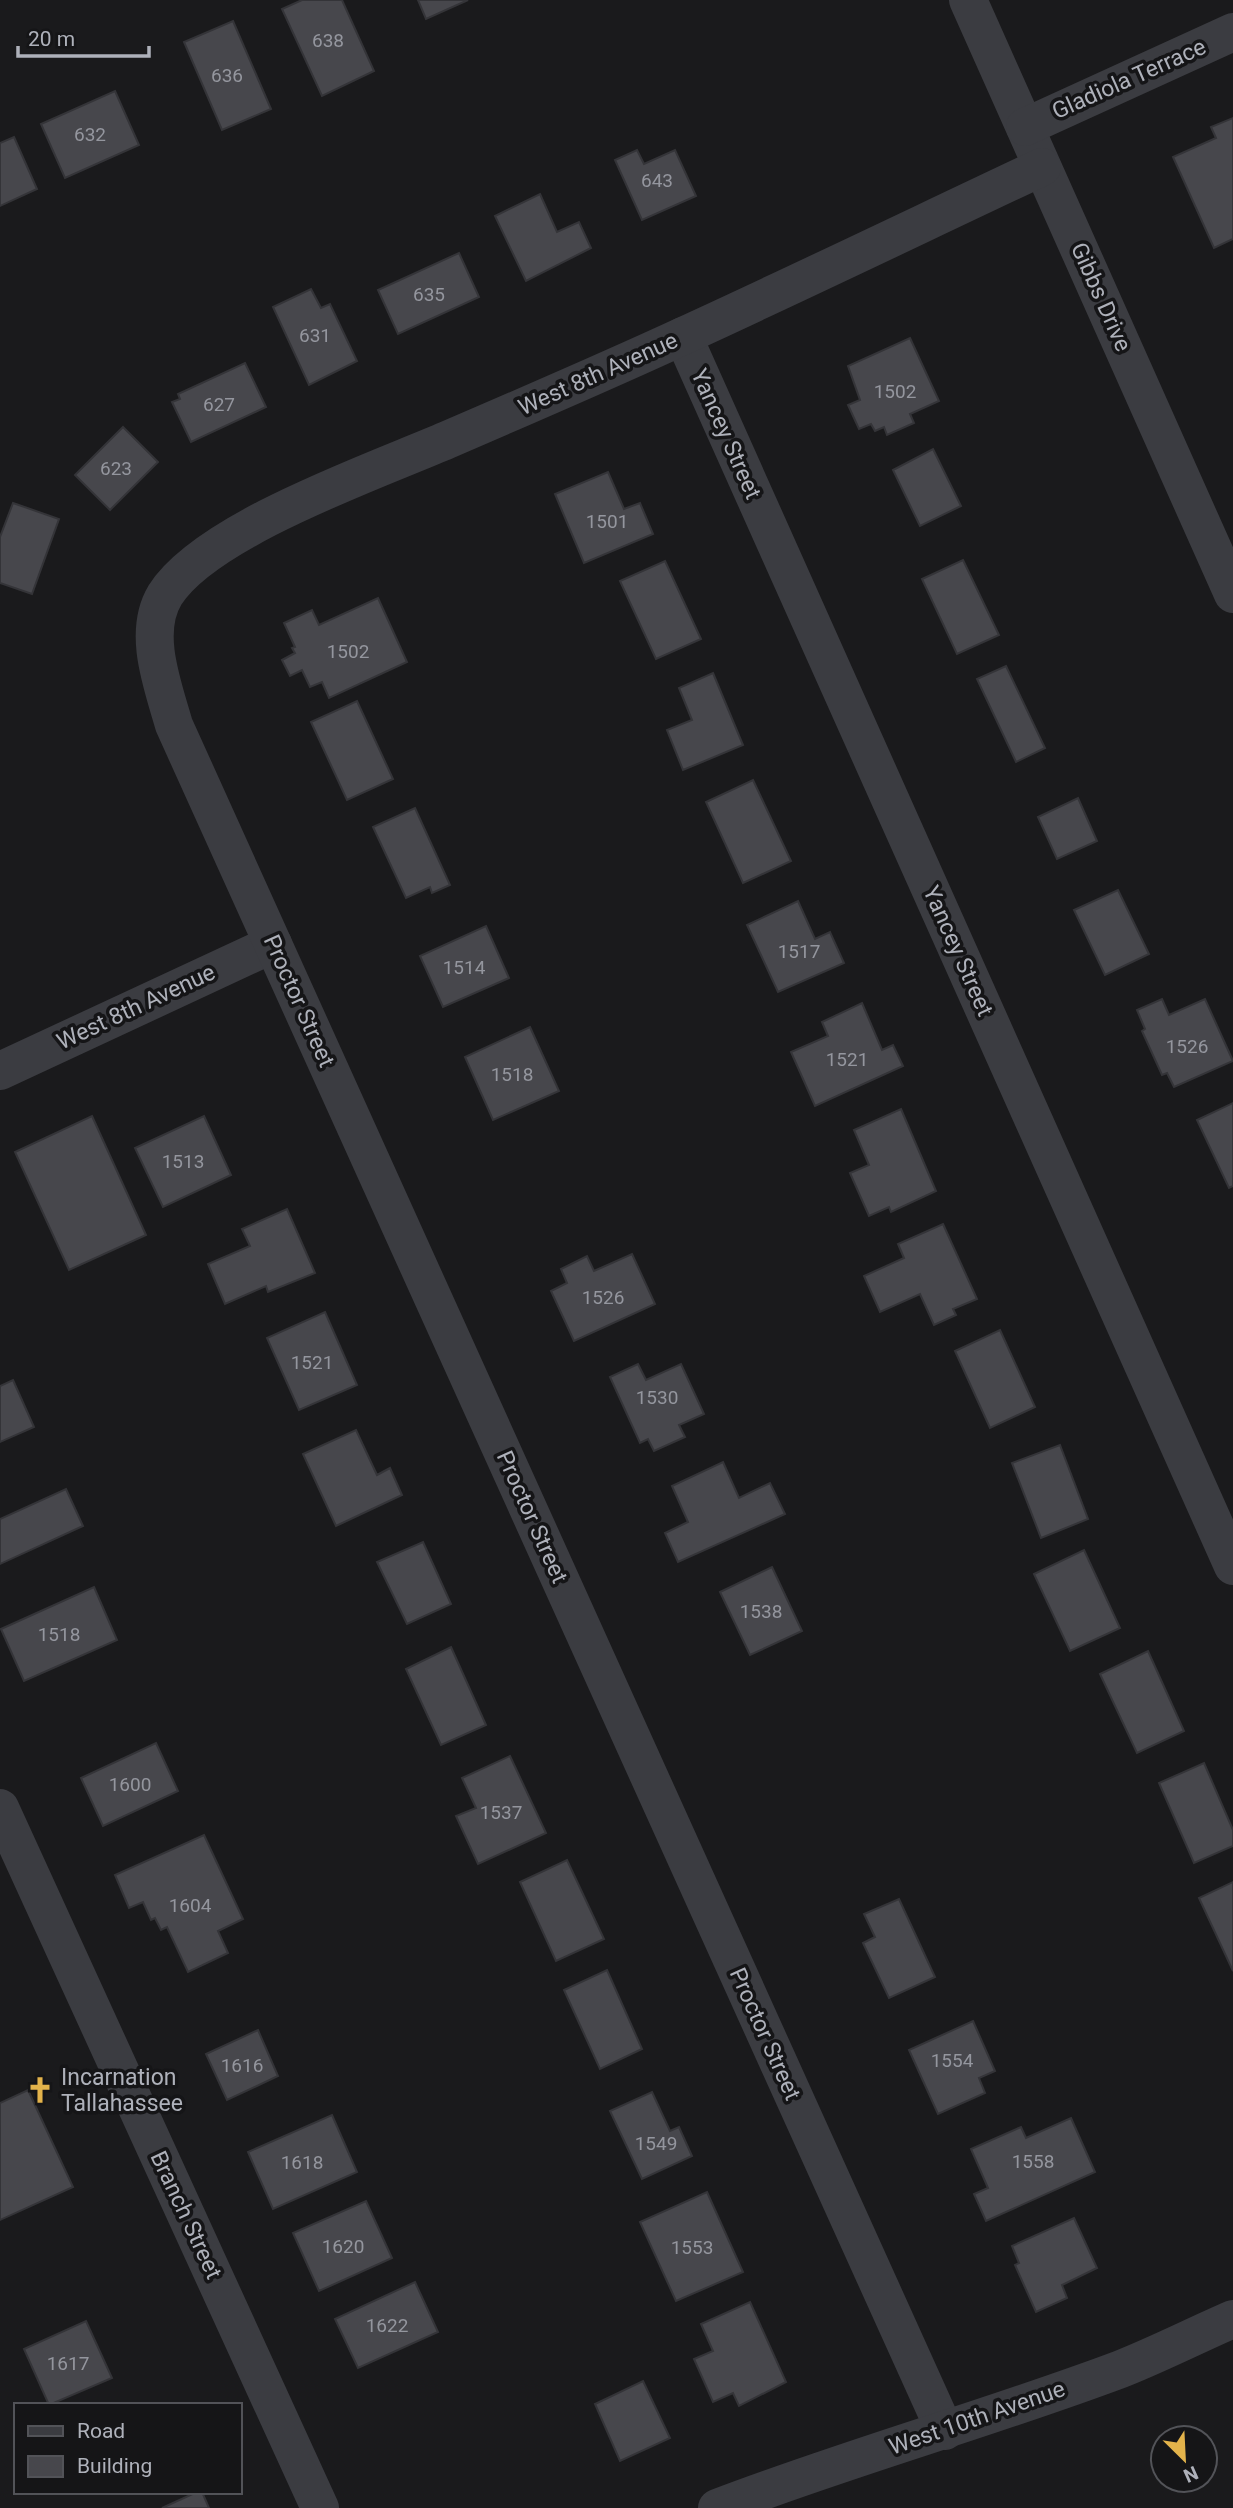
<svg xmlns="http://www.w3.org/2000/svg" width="1233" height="2508" font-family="Roboto,sans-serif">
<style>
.building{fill:#47474c;stroke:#343438;stroke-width:2}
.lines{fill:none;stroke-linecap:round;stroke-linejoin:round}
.minor{stroke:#3b3c41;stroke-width:38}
.labels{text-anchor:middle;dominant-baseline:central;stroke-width:7;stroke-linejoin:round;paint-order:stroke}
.number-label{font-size:19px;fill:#94969e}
.street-label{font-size:23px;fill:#aeb1ba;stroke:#151517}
.poi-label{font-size:23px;fill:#aeb1ba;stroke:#151517;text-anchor:start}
</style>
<rect width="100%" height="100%" fill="#1a1a1c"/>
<!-- building -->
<g class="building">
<path d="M302,0H342L374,71L322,96L282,9Z"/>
<path d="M418,0H468L426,19Z"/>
<path d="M233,21L271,109L222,130L184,42Z"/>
<path d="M115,91L139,145L65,178L41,124Z"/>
<path d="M1233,118V239L1214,248L1173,157L1216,138L1211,127Z"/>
<path d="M14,137L37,189L0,206V143Z"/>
<path d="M637,150L644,164L675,150L696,196L642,220L615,160Z"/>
<path d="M540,194L557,232L579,222L591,248L526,281L495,216Z"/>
<path d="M459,253L479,297L398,334L378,290Z"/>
<path d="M311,289L321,308L330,304L357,361L309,385L273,307Z"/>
<path d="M910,338L939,401L910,414L914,423L887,435L884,427L875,431L871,424L859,429L848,405L860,400L848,366Z"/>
<path d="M245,363L266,407L191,442L172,402L180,399L178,394Z"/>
<path d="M123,427L158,462L110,510L75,475Z"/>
<path d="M933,449L961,506L920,526L893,470Z"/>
<path d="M608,472L624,509L640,503L653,534L584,563L555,494Z"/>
<path d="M13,503L59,519L32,594L0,583V537Z"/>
<path d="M963,560L999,635L957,654L922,579Z"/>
<path d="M665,561L701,639L656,659L620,581Z"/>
<path d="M378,598L407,662L329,698L322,682L310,687L302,670L290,676L282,660L295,653L292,648L295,647L284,623L312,610L319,625Z"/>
<path d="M1006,666L1045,748L1016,762L977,679Z"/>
<path d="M713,673L743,745L683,770L667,730L692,720L679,688Z"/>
<path d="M357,701L393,779L347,800L311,722Z"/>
<path d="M753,780L791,861L743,883L706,802Z"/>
<path d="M1078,798L1097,841L1057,859L1038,817Z"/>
<path d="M415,808L450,885L432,893L430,887L406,898L373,827Z"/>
<path d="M1118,890L1149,954L1105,975L1074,910Z"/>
<path d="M798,901L815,939L830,932L844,963L778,992L747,925Z"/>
<path d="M486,926L509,978L443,1007L420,956Z"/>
<path d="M1162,999L1169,1015L1205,999L1233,1061L1174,1087L1167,1073L1162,1075L1142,1031L1145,1029L1137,1010Z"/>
<path d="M862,1003L882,1050L893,1045L903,1066L815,1106L791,1052L828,1036L822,1022Z"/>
<path d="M530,1027L559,1091L493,1120L465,1057Z"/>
<path d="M1233,1103V1186L1229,1188L1197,1120Z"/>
<path d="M901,1109L936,1191L891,1212L889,1207L869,1216L850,1173L869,1165L854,1130Z"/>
<path d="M92,1116L146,1235L69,1270L15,1152Z"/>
<path d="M204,1116L231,1175L163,1207L135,1148Z"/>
<path d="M287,1209L315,1273L268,1292L266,1286L225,1304L208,1264L250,1246L242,1229Z"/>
<path d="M943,1224L977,1299L953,1309L956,1315L934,1325L920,1294L880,1312L864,1276L904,1258L898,1244Z"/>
<path d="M632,1254L655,1304L574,1341L551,1291L567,1283L561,1269L587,1256L594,1271Z"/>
<path d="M325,1312L357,1385L299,1410L267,1338Z"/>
<path d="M1000,1330L1035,1407L990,1428L955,1351Z"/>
<path d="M638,1364L646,1380L681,1364L704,1414L679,1425L685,1437L654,1451L648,1439L640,1443L610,1377Z"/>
<path d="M13,1380L34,1427L0,1442V1386Z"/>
<path d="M356,1430L377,1475L390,1468L402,1495L336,1526L303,1454Z"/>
<path d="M1060,1445L1088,1519L1041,1538L1012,1463Z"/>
<path d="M723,1462L739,1498L770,1483L785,1514L678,1562L665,1533L688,1522L672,1486Z"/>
<path d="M66,1489L83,1526L0,1564V1519Z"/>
<path d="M423,1542L451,1604L407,1624L377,1562Z"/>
<path d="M1084,1550L1120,1628L1070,1651L1034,1574Z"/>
<path d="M772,1567L802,1631L750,1655L720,1592Z"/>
<path d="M94,1587L117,1640L24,1681L1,1629Z"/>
<path d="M451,1647L486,1725L441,1745L406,1669Z"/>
<path d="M1148,1651L1184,1731L1137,1753L1100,1674Z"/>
<path d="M156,1743L178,1791L103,1826L81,1778Z"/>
<path d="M510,1756L546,1833L478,1864L456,1816L476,1808L462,1778Z"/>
<path d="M1204,1763L1233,1830V1846L1194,1863L1159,1783Z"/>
<path d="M204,1835L243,1919L218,1931L228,1953L188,1972L167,1927L161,1930L155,1918L151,1920L143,1902L129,1908L115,1875Z"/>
<path d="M567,1860L604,1939L556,1961L520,1882Z"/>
<path d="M1233,1882V1971L1199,1898Z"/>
<path d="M899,1899L935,1977L889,1998L863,1943L875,1937L864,1914Z"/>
<path d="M607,1970L642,2049L600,2069L564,1990Z"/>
<path d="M973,2021L995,2071L979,2078L985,2093L938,2114L909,2050Z"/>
<path d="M258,2030L278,2076L227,2100L206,2054Z"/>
<path d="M28,2090L73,2187L0,2220V2103Z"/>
<path d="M652,2092L670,2131L679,2127L692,2156L642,2179L610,2111Z"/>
<path d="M332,2115L357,2172L273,2209L248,2152Z"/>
<path d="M1071,2118L1095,2172L986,2221L974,2194L988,2188L971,2149L1021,2127L1026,2138Z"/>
<path d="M707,2192L743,2272L676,2301L640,2222Z"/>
<path d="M366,2201L392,2258L319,2291L293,2233Z"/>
<path d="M1074,2218L1097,2268L1062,2285L1067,2298L1036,2312L1015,2265L1019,2263L1012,2246Z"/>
<path d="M415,2282L438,2332L358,2368L335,2319Z"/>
<path d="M750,2302L786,2382L739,2406L733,2393L713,2402L694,2359L713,2351L701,2324Z"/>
<path d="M86,2321L112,2378L49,2405L24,2349Z"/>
<path d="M643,2381L670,2438L620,2461L595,2404Z"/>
<path d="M197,2492H202L209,2508H162Z"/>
</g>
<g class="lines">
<!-- minor -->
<g class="minor">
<path d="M968,0L1233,594"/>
<path d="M1025,127L1233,32"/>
<path d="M683,336L1233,1566"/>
<path d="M0,1071L273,944"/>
<path d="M0,1808L320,2508"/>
<path d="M945,2431L174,725C163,686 142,633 165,595C206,530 375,471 447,440C526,406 605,372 683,336C803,281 923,223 1042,167"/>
<path d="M717,2508C850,2457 988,2419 1121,2369C1159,2354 1196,2335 1233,2319"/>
</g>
</g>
<!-- icons -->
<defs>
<symbol id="church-bare" viewBox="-9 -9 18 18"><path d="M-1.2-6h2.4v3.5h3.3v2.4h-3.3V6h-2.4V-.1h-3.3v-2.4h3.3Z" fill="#e3b34b" stroke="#151517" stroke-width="2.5" paint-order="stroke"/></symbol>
</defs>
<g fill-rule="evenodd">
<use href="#church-bare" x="21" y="2071" width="38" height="38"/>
</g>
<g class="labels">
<!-- number labels -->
<g class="number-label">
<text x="328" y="40">638</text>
<text x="227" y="75">636</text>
<text x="90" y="134">632</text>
<text x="657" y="180">643</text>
<text x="429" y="294">635</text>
<text x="315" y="335">631</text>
<text x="895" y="391">1502</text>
<text x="219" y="404">627</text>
<text x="116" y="468">623</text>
<text x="607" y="521">1501</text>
<text x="348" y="651">1502</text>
<text x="799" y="951">1517</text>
<text x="464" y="967">1514</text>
<text x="1187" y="1046">1526</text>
<text x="847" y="1059">1521</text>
<text x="512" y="1074">1518</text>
<text x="183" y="1161">1513</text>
<text x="603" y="1297">1526</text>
<text x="312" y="1362">1521</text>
<text x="657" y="1397">1530</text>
<text x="761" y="1611">1538</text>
<text x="59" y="1634">1518</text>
<text x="130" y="1784">1600</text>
<text x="501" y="1812">1537</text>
<text x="190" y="1905">1604</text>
<text x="952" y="2060">1554</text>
<text x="242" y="2065">1616</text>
<text x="656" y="2143">1549</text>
<text x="1033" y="2161">1558</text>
<text x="302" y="2162">1618</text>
<text x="343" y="2246">1620</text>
<text x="692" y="2247">1553</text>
<text x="387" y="2325">1622</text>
<text x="68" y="2363">1617</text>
</g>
<!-- street labels -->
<g class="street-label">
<text transform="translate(1129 79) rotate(-24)">Gladiola Terrace</text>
<text transform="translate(1101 297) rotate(66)">Gibbs Drive</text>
<text transform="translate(598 374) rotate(-24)">West 8th Avenue</text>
<text transform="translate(726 434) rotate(66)">Yancey Street</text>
<text transform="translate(958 951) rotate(66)">Yancey Street</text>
<text transform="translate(299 1001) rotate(66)">Proctor Street</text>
<text transform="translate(136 1007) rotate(-25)">West 8th Avenue</text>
<text transform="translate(532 1517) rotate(66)">Proctor Street</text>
<text transform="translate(765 2034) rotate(66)">Proctor Street</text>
<text transform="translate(186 2215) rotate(65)">Branch Street</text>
<text transform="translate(977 2418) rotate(-19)">West 10th Avenue</text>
</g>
<!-- poi labels -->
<g class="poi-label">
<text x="61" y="2077">Incarnation<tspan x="61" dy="26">Tallahassee</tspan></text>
</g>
</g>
<!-- legend -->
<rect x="14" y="2403" width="228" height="91" fill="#151517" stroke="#525358" stroke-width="2"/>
<rect x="28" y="2426" width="35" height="10" fill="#3b3c41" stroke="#525358" stroke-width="2"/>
<text x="77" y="2438" font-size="21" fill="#aeb1ba">Road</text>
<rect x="28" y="2456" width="35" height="21" fill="#47474c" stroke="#525358" stroke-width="2"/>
<text x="77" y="2473" font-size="21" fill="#aeb1ba">Building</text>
<!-- north arrow -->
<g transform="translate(1184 2459) rotate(156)"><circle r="33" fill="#151517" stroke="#525358" stroke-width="2"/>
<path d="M0-5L12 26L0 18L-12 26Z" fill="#e3b34b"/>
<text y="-10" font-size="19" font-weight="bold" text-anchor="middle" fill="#aeb1ba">N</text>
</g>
<!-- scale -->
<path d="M18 46v10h131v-10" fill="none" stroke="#aeb1ba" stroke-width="3.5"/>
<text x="28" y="46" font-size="21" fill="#aeb1ba" stroke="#151517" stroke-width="5" paint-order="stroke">20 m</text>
</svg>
